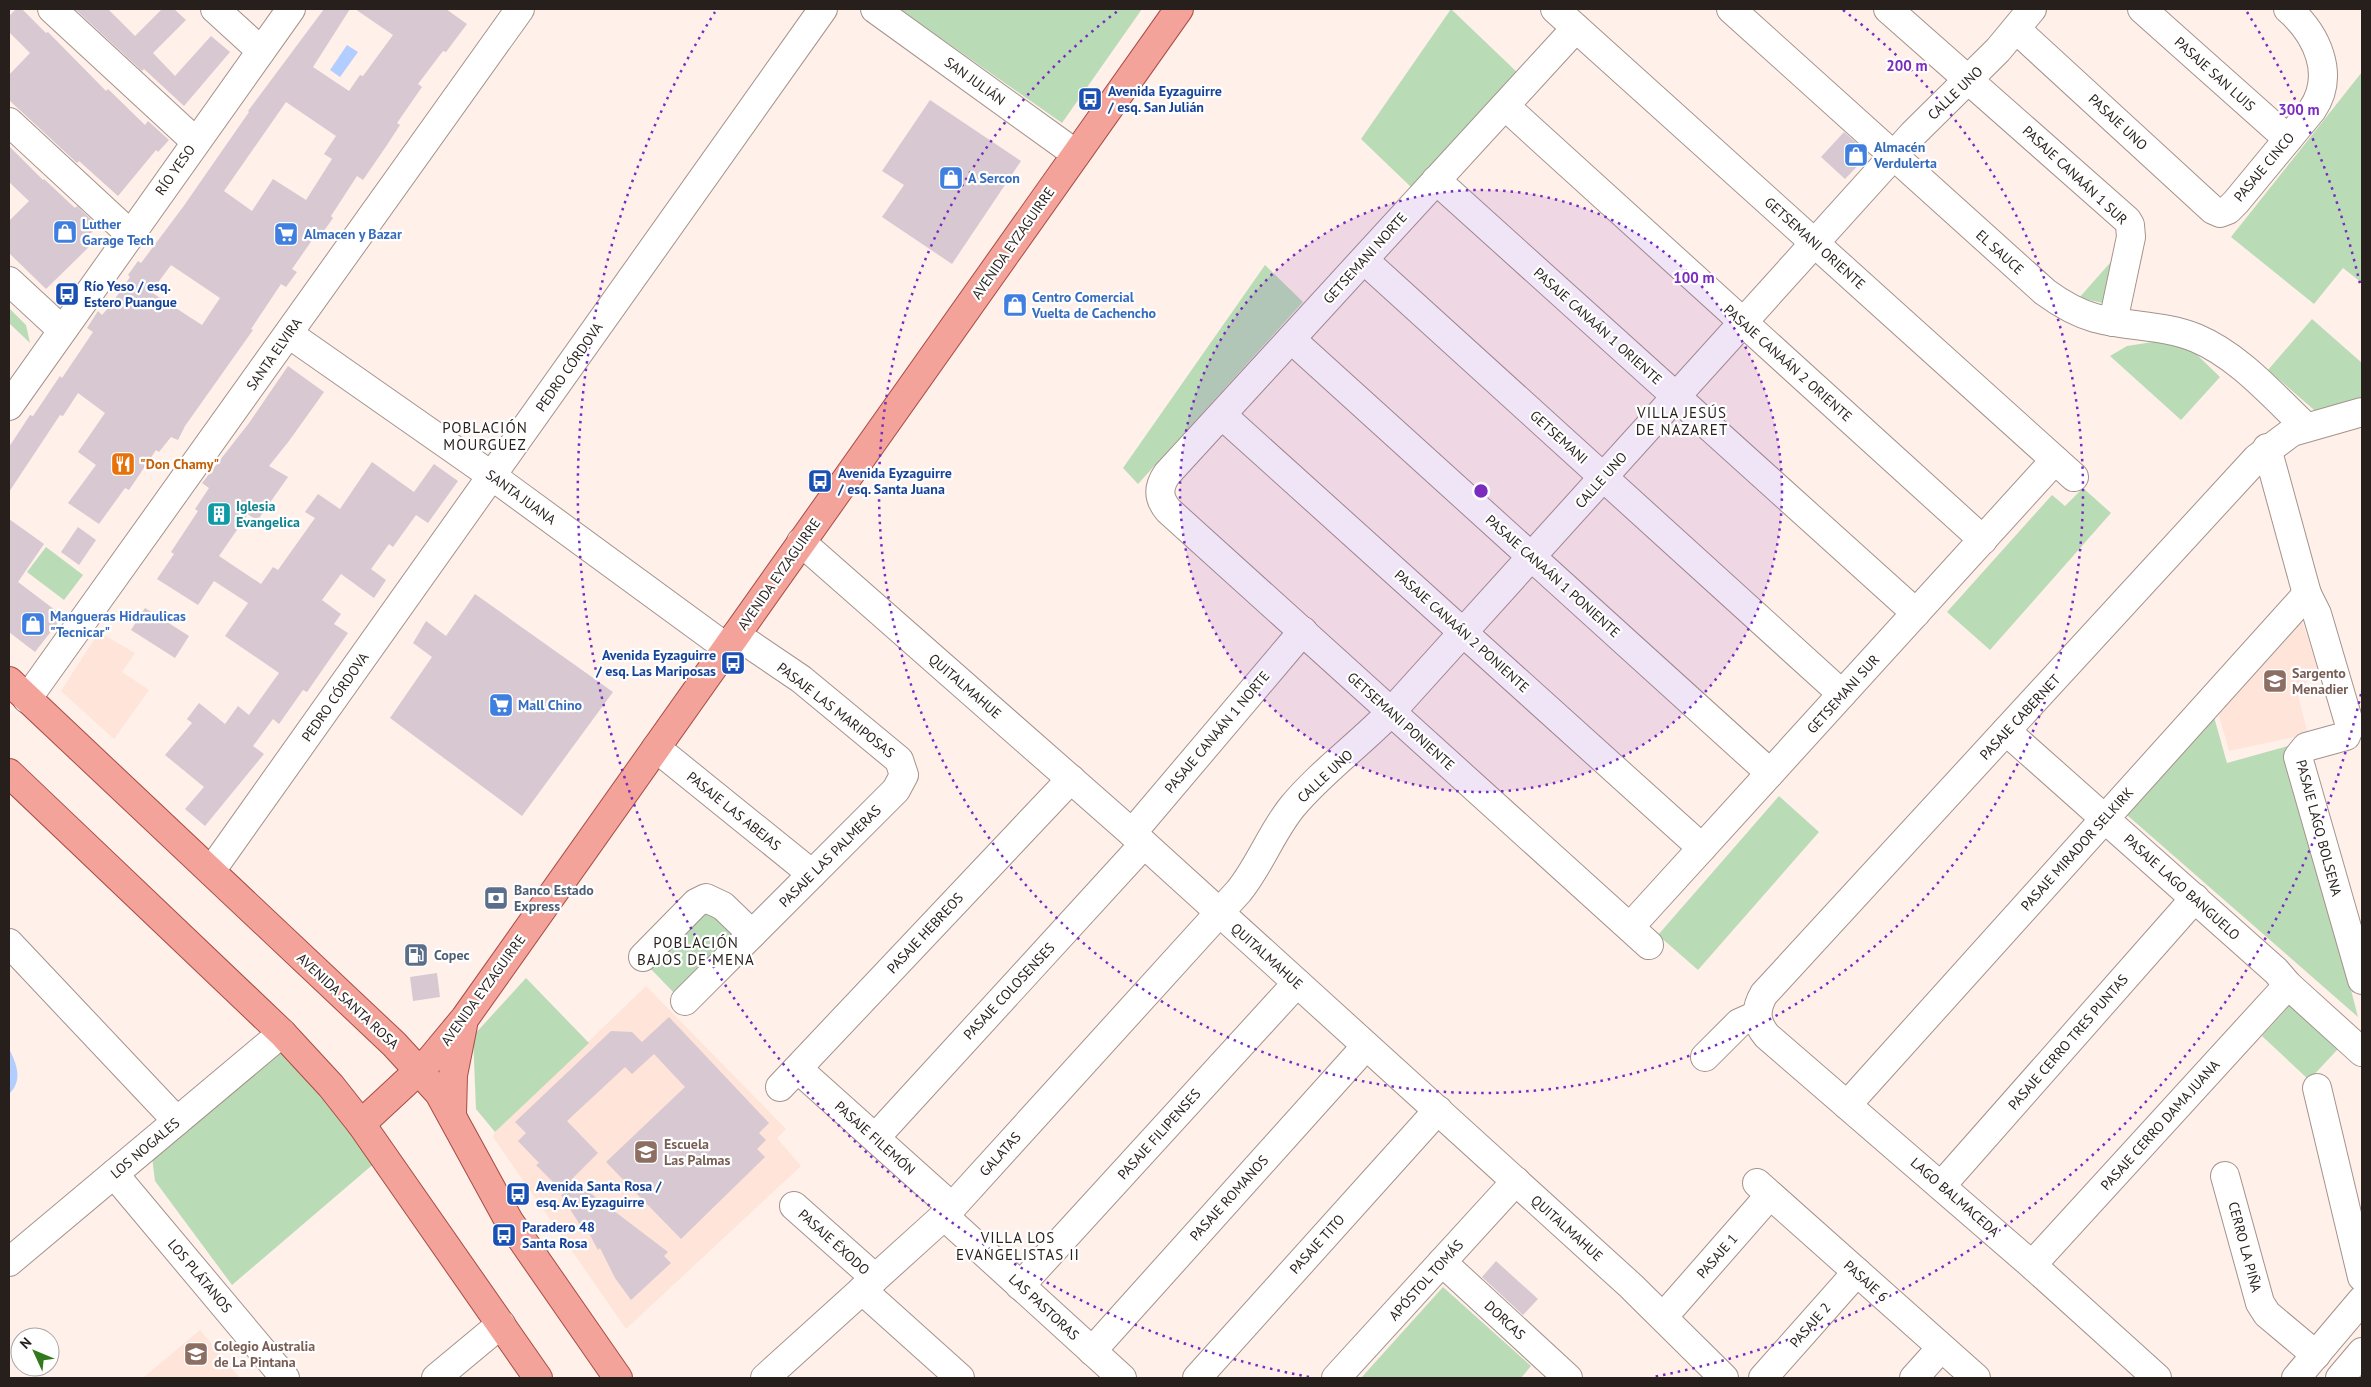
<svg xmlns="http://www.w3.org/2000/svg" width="2371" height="1387" font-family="'PT Sans',sans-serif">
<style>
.built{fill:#fee4d9}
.green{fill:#b9dcb6}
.water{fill:#b2cdff}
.building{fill:#d8c8d2;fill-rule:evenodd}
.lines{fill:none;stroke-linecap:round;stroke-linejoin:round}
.minor-casing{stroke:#a4938c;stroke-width:30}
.major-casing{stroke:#a74c44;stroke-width:30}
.minor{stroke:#fff;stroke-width:28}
.major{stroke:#f4a39b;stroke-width:28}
.ring{fill:none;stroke:#7b2cbf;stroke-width:2.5;stroke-dasharray:2.5 5}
.labels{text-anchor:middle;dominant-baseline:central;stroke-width:4.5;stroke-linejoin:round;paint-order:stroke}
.street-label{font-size:14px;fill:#261f1c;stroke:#fff}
.transit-label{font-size:14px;font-weight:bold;fill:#164399;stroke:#fff;text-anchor:start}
.shop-label{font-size:14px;font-weight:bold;fill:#366cbe;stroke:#fff;text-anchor:start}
.food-label{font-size:14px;font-weight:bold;fill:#c56008;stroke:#fff;text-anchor:start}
.culture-label{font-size:14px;font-weight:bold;fill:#0d838f;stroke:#fff;text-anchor:start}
.education-label{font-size:14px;font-weight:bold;fill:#785e54;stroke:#fff;text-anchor:start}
.service-label{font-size:14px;font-weight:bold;fill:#4e5e75;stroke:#fff;text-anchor:start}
.neighbourhood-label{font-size:15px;letter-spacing:1px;fill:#261f1c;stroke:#fff}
.centre{fill:#7b2cbf;stroke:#fff;stroke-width:2.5}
.ring-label{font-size:15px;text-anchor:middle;font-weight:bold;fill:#7b2cbf;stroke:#fff;stroke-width:4.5;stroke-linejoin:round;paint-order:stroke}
</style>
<rect width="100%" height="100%" fill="#fff0ea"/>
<!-- built -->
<g class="built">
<path d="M2301,618L2318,670L2297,692L2308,734L2229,751L2217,708Z"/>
<path d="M99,632L135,653L122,672L149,690L114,739L61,691Z"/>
<path d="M646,986L786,1129L777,1138L801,1166L626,1329L493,1137L495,1132Z"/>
<path d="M200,1330L240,1378H143Z"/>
</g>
<!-- green -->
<g class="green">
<path d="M899,9H1142L1062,123Z"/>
<path d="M1451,9L1521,76L1412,188L1361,139Z"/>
<path d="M2362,72V283L2343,268L2314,304L2231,237Z"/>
<path d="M2117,255L2108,304L2079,298Z"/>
<path d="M1265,265L1303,302L1138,484L1123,468Z"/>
<path d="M9,308L26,325L30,343L9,323Z"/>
<path d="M2312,319L2362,363V401L2321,416L2268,370Z"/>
<path d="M2159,341L2193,351L2220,377L2181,420L2110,356L2127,346Z"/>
<path d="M2083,488L2111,513L1990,650L1947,612L2052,495L2065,506Z"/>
<path d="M46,547L83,575L64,600L27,572Z"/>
<path d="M2214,717L2227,763L2288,746L2358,1017L2127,815Z"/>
<path d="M1779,796L1819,832L1698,970L1658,935Z"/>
<path d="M708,909L737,939L677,996L648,966Z"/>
<path d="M526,978L589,1043L495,1132L476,1109L473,1036Z"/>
<path d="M2290,1005L2338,1049L2309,1080L2262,1036Z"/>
<path d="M281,1048L377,1161L232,1285L155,1181L152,1157Z"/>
<path d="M1443,1287L1531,1366L1521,1378H1361Z"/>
</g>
<!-- water -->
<g class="water">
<path d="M347,45L358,52L340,77L330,70Z"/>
<path d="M9,1049C17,1064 23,1081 9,1094Z"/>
</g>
<!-- building -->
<g class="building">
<path d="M16,9H22L46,33L48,32L106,91L108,89L145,125L148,121L169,140L158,152L156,150L118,196L79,161L77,163L9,100V75L30,53L9,32V16Z"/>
<path d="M75,9H108L135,36L162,9H174L186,20L153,53L175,76L211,36L230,52L184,106L144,69L142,71Z"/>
<path d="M324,9H350L313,67L349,91L360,75L363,76L393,35L355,9H446L467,24L446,52L443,51L418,84L422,87L397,123L400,125L387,145L363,180L357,176L331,216L333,218L319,238L315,236L292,269L297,272L286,287L281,284L251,329L253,330L185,426L178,440L171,437L159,452L156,450L129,490L125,488L99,524L68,503L96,465L78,452L105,413L78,393L63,416L60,415L9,492V447L30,415L33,416L60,376L62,378L93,332L87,328L98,311L102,315L110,306L130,277L128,275L138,261L141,263L183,207L249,112L248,111ZM286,102L336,136L324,154L332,159L306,200L273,179L252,211L224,191ZM171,265L220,298L202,325L151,292Z"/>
<path d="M930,100L1021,161L952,264L882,217L904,185L882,171Z"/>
<path d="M1844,132L1869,154L1845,179L1821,157Z"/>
<path d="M9,146L43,180L44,179L75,208L77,206L98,226L87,237L93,243L46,289L9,253V221L29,201L9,182Z"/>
<path d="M288,366L324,392L289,441L269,466L288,477L257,521L248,514L219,556L261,584L273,567L278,570L315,518L305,512L318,494L340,509L372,462L414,492L434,464L458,481L428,523L416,515L393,547L389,544L371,569L386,580L374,598L341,574L322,600L341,614L334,624L348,633L307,692L303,690L279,724L273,719L253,746L264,754L205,826L185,809L204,787L165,755L192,723L187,719L199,703L225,724L238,706L249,715L279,673L225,636L248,603L214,581L198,605L157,579L174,554L171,552L198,511L195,509L209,488L202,483L249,423Z"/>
<path d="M9,519L44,544L18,582L63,616L35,652L9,632Z"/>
<path d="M78,527L96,540L79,565L61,552Z"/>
<path d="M475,594L613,692L522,816L390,718L432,657L413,643L426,621L446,636Z"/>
<path d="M145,608L189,636L175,658L131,630Z"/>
<path d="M437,973L440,997L413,1001L410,977Z"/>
<path d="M669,1017L769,1123L759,1133L766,1140L757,1149L765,1157L681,1239L606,1162L685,1087L654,1054L632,1074L625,1067L567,1121L598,1153L572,1179L668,1252L664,1256L671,1263L631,1300L615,1278L600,1248L598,1250L585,1226L582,1228L561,1195L564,1193L536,1165L539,1163L518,1141L526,1133L515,1122L611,1031L632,1032L642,1042Z"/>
<path d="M1496,1261L1538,1299L1523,1315L1482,1277Z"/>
</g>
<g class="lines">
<defs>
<g id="minor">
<path d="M52,9L196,142"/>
<path d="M215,9L261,51"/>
<path d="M875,9L1076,154"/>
<path d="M1555,9L2074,477"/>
<path d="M1731,9L2045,292C2060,303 2077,313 2095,318C2129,327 2164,325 2196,338C2239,356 2273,396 2306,427"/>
<path d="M1888,9L2127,220L2130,225L2131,237L2113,322"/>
<path d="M2142,9L2288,139"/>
<path d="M1576,28L1167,474C1158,487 1158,498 1168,510L1649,945"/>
<path d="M2017,30L2213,210L2220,213L2228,210L2236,202L2312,110C2336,75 2317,34 2288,9"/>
<path d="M1505,106L1983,540"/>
<path d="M9,122L130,234"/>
<path d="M1436,180L1916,613"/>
<path d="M1364,260L1842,694"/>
<path d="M9,281L62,330"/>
<path d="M289,334L492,476L727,648"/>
<path d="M1291,339L1770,773"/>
<path d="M9,406L291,9"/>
<path d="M1222,415L1702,848"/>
<path d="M2267,448L2307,594L2317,614L2350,726L2346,736L2306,747L2298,757L2362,980"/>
<path d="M801,542L1132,833L1631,1286L1724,1378"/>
<path d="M27,699L520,9"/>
<path d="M2006,731L2276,971L2288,985L2362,1052"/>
<path d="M656,748L812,874"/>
<path d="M1132,833L1303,631"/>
<path d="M211,871L823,9"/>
<path d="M1630,927L2055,460"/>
<path d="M9,943L177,1121"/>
<path d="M643,957L696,903L706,898L723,906L752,934"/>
<path d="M685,1001L896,790L904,775L899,760L801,679L736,635"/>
<path d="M1705,1057L1739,1023L1757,1015"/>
<path d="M798,1069L952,1207"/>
<path d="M780,1087L1071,779"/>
<path d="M2317,1088L2362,1277"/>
<path d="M1847,1105L2307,594"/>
<path d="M875,1138L1144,844"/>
<path d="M114,1174L285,1378"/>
<path d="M2225,1176L2260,1303L2267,1314L2316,1355"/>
<path d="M1757,1183L1976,1378"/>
<path d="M1941,1186L2195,898"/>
<path d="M794,1206L875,1278"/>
<path d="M944,1216L1122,1378"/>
<path d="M9,1262L282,1033"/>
<path d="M1442,1262L1568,1378"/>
<path d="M2032,1265L2288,985"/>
<path d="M1020,1286L1297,983"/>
<path d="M862,1290L960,1378"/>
<path d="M1664,1316L1770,1195"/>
<path d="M1092,1351L1366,1046"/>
<path d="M436,1378L501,1324"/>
<path d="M765,1378L944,1216L1239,891C1260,865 1271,833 1292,807C1321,772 1359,745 1391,712L1913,134L1998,50L2032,9"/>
<path d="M1197,1378L1438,1110"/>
<path d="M1336,1378L1516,1181"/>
<path d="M1763,1378L1857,1272"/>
<path d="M1914,1378L1941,1348"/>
<path d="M2157,1378L2032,1265L1767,1036C1755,1022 1755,1009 1764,994L2257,458L2292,432L2362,412"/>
<path d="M2296,1378L2362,1300"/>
<path d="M2340,1378L2362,1352"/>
</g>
<g id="major">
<path d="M9,681L394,1044L439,1093L509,1221L618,1378"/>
<path d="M9,773L282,1033L331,1086L361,1124L538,1378"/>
<path d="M452,1115L453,1075L463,1025"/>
<path d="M361,1124L431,1059L465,1018L1179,9"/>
</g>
</defs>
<!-- minor casing -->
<use href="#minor" class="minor-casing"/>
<!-- major casing -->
<use href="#major" class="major-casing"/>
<!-- minor -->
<use href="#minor" class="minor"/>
<!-- major -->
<use href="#major" class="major"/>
</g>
<!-- distance rings -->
<circle cx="1481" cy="491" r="301" fill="#7b2cbf" fill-opacity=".12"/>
<g class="ring">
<circle cx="1481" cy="491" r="301"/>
<path d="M1843 10A602 602 0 1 1 1119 10"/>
<path d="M2361 694A903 903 0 0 1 1653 1377M1309 1377A903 903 0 0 1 715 12M2247 12A903 903 0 0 1 2361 288"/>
</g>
<!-- icons -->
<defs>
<symbol id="bus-square" viewBox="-11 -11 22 22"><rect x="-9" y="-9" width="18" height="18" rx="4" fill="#1a4fb4" stroke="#fff"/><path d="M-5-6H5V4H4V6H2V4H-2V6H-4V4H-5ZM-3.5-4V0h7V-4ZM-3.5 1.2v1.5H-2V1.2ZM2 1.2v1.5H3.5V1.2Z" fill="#fff"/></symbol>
<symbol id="shop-square" viewBox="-11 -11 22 22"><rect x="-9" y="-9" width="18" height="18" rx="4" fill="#3f7fe0" stroke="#fff"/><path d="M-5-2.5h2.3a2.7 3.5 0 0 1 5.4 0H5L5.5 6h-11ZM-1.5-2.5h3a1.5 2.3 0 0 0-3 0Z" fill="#fff"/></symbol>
<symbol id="supermarket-square" viewBox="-11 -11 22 22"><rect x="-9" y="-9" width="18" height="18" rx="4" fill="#3f7fe0" stroke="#fff"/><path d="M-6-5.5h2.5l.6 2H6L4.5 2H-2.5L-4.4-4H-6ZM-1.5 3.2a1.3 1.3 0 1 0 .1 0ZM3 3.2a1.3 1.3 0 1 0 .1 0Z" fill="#fff"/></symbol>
<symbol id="restaurant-square" viewBox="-11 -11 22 22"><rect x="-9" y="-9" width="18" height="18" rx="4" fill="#e8710a" stroke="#fff"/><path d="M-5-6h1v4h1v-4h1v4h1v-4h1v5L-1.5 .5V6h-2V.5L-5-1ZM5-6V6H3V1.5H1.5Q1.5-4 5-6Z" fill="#fff"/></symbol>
<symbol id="building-square" viewBox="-11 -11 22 22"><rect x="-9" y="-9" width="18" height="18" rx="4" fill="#0f9aa8" stroke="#fff"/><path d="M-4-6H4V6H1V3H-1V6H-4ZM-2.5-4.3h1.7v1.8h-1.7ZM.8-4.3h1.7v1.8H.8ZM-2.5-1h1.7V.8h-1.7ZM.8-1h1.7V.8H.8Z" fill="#fff"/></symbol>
<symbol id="school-square" viewBox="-11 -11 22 22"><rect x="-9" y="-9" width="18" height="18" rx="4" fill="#8d6e63" stroke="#fff"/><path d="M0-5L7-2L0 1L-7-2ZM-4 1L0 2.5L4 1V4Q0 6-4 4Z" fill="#fff"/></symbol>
<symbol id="bank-square" viewBox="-11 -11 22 22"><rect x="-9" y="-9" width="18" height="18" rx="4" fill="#5c6f8a" stroke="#fff"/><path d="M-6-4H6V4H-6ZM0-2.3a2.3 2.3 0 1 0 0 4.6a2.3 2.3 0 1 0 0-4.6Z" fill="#fff"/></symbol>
<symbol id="fuel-square" viewBox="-11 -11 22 22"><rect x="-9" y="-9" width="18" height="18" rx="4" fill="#5c6f8a" stroke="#fff"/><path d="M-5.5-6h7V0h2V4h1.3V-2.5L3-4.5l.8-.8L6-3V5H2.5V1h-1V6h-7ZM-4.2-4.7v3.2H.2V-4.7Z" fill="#fff"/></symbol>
</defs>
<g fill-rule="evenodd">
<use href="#bus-square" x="1076" y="85" width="28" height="28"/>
<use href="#shop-square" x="1842" y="141" width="28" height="28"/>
<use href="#shop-square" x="937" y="164" width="28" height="28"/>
<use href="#shop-square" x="51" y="218" width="28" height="28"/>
<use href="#supermarket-square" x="272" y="220" width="28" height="28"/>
<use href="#bus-square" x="53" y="280" width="28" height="28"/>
<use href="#shop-square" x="1001" y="291" width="28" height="28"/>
<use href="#restaurant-square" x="109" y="450" width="28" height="28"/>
<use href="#bus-square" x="806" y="467" width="28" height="28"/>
<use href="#building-square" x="205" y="500" width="28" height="28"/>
<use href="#shop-square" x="19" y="610" width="28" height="28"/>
<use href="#bus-square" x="719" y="649" width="28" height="28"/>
<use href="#school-square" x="2261" y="667" width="28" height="28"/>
<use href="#supermarket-square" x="487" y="691" width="28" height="28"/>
<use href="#bank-square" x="482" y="884" width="28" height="28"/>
<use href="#fuel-square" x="402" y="941" width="28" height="28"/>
<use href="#school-square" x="632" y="1138" width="28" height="28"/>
<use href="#bus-square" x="504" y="1180" width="28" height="28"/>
<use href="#bus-square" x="490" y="1221" width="28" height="28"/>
<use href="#school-square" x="182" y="1340" width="28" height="28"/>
</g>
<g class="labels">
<!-- street labels -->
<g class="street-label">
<text transform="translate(2215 74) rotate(42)">PASAJE SAN LUIS</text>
<text transform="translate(975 81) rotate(36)">SAN JULIÁN</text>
<text transform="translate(1955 93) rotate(-44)">CALLE UNO</text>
<text transform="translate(2118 122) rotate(43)">PASAJE UNO</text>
<text transform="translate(2264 167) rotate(-50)">PASAJE CINCO</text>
<text transform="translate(175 170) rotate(-55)">RÍO YESO</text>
<text transform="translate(2075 175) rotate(43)">PASAJE CANAÁN 1 SUR</text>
<text transform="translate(1013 243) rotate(-55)">AVENIDA EYZAGUIRRE</text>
<text transform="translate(1815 243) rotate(42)">GETSEMANI ORIENTE</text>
<text transform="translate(2000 252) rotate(42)">EL SAUCE</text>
<text transform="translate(1365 258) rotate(-48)">GETSEMANI NORTE</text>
<text transform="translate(1598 326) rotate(42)">PASAJE CANAÁN 1 ORIENTE</text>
<text transform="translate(274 354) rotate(-55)">SANTA ELVIRA</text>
<text transform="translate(1788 363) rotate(42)">PASAJE CANAÁN 2 ORIENTE</text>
<text transform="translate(569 367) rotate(-55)">PEDRO CÓRDOVA</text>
<text transform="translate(1559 437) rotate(42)">GETSEMANI</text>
<text transform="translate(1601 480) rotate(-48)">CALLE UNO</text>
<text transform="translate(521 497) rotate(36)">SANTA JUANA</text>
<text transform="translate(779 574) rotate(-55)">AVENIDA EYZAGUIRRE</text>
<text transform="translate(1553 576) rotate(42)">PASAJE CANAÁN 1 PONIENTE</text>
<text transform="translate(1462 631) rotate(42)">PASAJE CANAÁN 2 PONIENTE</text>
<text transform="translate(965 686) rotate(41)">QUITALMAHUE</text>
<text transform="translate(1843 694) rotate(-48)">GETSEMANI SUR</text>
<text transform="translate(335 697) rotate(-55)">PEDRO CÓRDOVA</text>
<text transform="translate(836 710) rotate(38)">PASAJE LAS MARIPOSAS</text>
<text transform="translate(2020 717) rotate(-47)">PASAJE CABERNET</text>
<text transform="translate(1401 721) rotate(42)">GETSEMANI PONIENTE</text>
<text transform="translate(1217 732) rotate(-50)">PASAJE CANAÁN 1 NORTE</text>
<text transform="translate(1325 776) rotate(-43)">CALLE UNO</text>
<text transform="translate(734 811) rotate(39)">PASAJE LAS ABEJAS</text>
<text transform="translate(2319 828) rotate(75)">PASAJE LAGO BOLSENA</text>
<text transform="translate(2077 849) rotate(-48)">PASAJE MIRADOR SELKIRK</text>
<text transform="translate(830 856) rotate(-45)">PASAJE LAS PALMERAS</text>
<text transform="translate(2182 887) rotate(42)">PASAJE LAGO BANGUELO</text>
<text transform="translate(925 933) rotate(-47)">PASAJE HEBREOS</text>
<text transform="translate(1267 956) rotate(42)">QUITALMAHUE</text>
<text transform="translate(483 990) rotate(-54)">AVENIDA EYZAGUIRRE</text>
<text transform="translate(1009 991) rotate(-47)">PASAJE COLOSENSES</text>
<text transform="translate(348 1001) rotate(43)">AVENIDA SANTA ROSA</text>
<text transform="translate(2068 1042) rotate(-49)">PASAJE CERRO TRES PUNTAS</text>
<text transform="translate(2160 1125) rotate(-48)">PASAJE CERRO DAMA JUANA</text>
<text transform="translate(1159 1134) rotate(-48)">PASAJE FILIPENSES</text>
<text transform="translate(875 1138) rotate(42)">PASAJE FILEMÓN</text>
<text transform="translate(145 1148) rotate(-40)">LOS NOGALES</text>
<text transform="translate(1000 1154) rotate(-48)">GALATAS</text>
<text transform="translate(1955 1197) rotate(41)">LAGO BALMACEDA</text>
<text transform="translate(1229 1198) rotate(-48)">PASAJE ROMANOS</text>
<text transform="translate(1567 1228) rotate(42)">QUITALMAHUE</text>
<text transform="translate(834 1242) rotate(42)">PASAJE ÉXODO</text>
<text transform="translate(1317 1244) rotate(-48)">PASAJE TITO</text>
<text transform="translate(2245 1247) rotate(75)">CERRO LA PIÑA</text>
<text transform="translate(1717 1256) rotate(-49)">PASAJE 1</text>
<text transform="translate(200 1276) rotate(50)">LOS PLÁTANOS</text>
<text transform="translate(1426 1280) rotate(-48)">APÓSTOL TOMÁS</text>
<text transform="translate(1866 1281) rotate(42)">PASAJE 6</text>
<text transform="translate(1044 1307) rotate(43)">LAS PASTORAS</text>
<text transform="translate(1505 1320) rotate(43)">DORCAS</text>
<text transform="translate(1810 1325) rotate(-49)">PASAJE 2</text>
</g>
<!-- transit labels -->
<g class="transit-label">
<text x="1108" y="91">Avenida Eyzaguirre<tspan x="1108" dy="16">/ esq. San Julián</tspan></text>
<text x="84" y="286">Río Yeso / esq.<tspan x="84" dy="16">Estero Puangue</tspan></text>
<text x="838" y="473">Avenida Eyzaguirre<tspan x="838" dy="16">/ esq. Santa Juana</tspan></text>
<text x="716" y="655" text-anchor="end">Avenida Eyzaguirre<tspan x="716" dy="16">/ esq. Las Mariposas</tspan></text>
<text x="536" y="1186">Avenida Santa Rosa /<tspan x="536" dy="16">esq. Av. Eyzaguirre</tspan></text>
<text x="522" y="1227">Paradero 48<tspan x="522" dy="16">Santa Rosa</tspan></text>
</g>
<!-- shop labels -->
<g class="shop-label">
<text x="1874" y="147">Almacén<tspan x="1874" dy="16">Verdulerta</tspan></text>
<text x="968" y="178">A Sercon</text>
<text x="82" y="224">Luther<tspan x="82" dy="16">Garage Tech</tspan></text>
<text x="304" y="234">Almacen y Bazar</text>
<text x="1032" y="297">Centro Comercial<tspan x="1032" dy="16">Vuelta de Cachencho</tspan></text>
<text x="50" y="616">Mangueras Hidraulicas<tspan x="50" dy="16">"Tecnicar"</tspan></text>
<text x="518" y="705">Mall Chino</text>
</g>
<!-- food labels -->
<g class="food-label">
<text x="140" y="464">"Don Chamy"</text>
</g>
<!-- culture labels -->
<g class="culture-label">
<text x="236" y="506">Iglesia<tspan x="236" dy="16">Evangelica</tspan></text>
</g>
<!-- education labels -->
<g class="education-label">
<text x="2292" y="673">Sargento<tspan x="2292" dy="16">Menadier</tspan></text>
<text x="664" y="1144">Escuela<tspan x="664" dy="16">Las Palmas</tspan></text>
<text x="214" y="1346">Colegio Australia<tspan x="214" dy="16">de La Pintana</tspan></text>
</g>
<!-- service labels -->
<g class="service-label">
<text x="514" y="890">Banco Estado<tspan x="514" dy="16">Express</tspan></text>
<text x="434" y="955">Copec</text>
</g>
<!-- neighbourhood labels -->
<g class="neighbourhood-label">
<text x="1682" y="412">VILLA JESÚS<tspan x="1682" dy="17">DE NAZARET</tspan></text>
<text x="485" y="427">POBLACIÓN<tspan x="485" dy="17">MOURGUEZ</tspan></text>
<text x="696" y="942">POBLACIÓN<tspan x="696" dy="17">BAJOS DE MENA</tspan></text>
<text x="1018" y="1237">VILLA LOS<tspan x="1018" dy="17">EVANGELISTAS II</tspan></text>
</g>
</g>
<circle cx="1481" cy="491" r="8" class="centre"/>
<g class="ring-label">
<text x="1907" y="71">200 m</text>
<text x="2299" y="115">300 m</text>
<text x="1694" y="283">100 m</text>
</g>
<!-- border -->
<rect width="2371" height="1387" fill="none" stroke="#261f1c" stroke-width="20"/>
<!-- north arrow -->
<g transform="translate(35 1352) rotate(314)"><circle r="24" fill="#ffffff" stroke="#a8a5a4"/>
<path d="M0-4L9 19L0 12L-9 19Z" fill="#32791c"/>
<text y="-8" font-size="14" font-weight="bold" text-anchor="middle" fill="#261f1c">N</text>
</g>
</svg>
